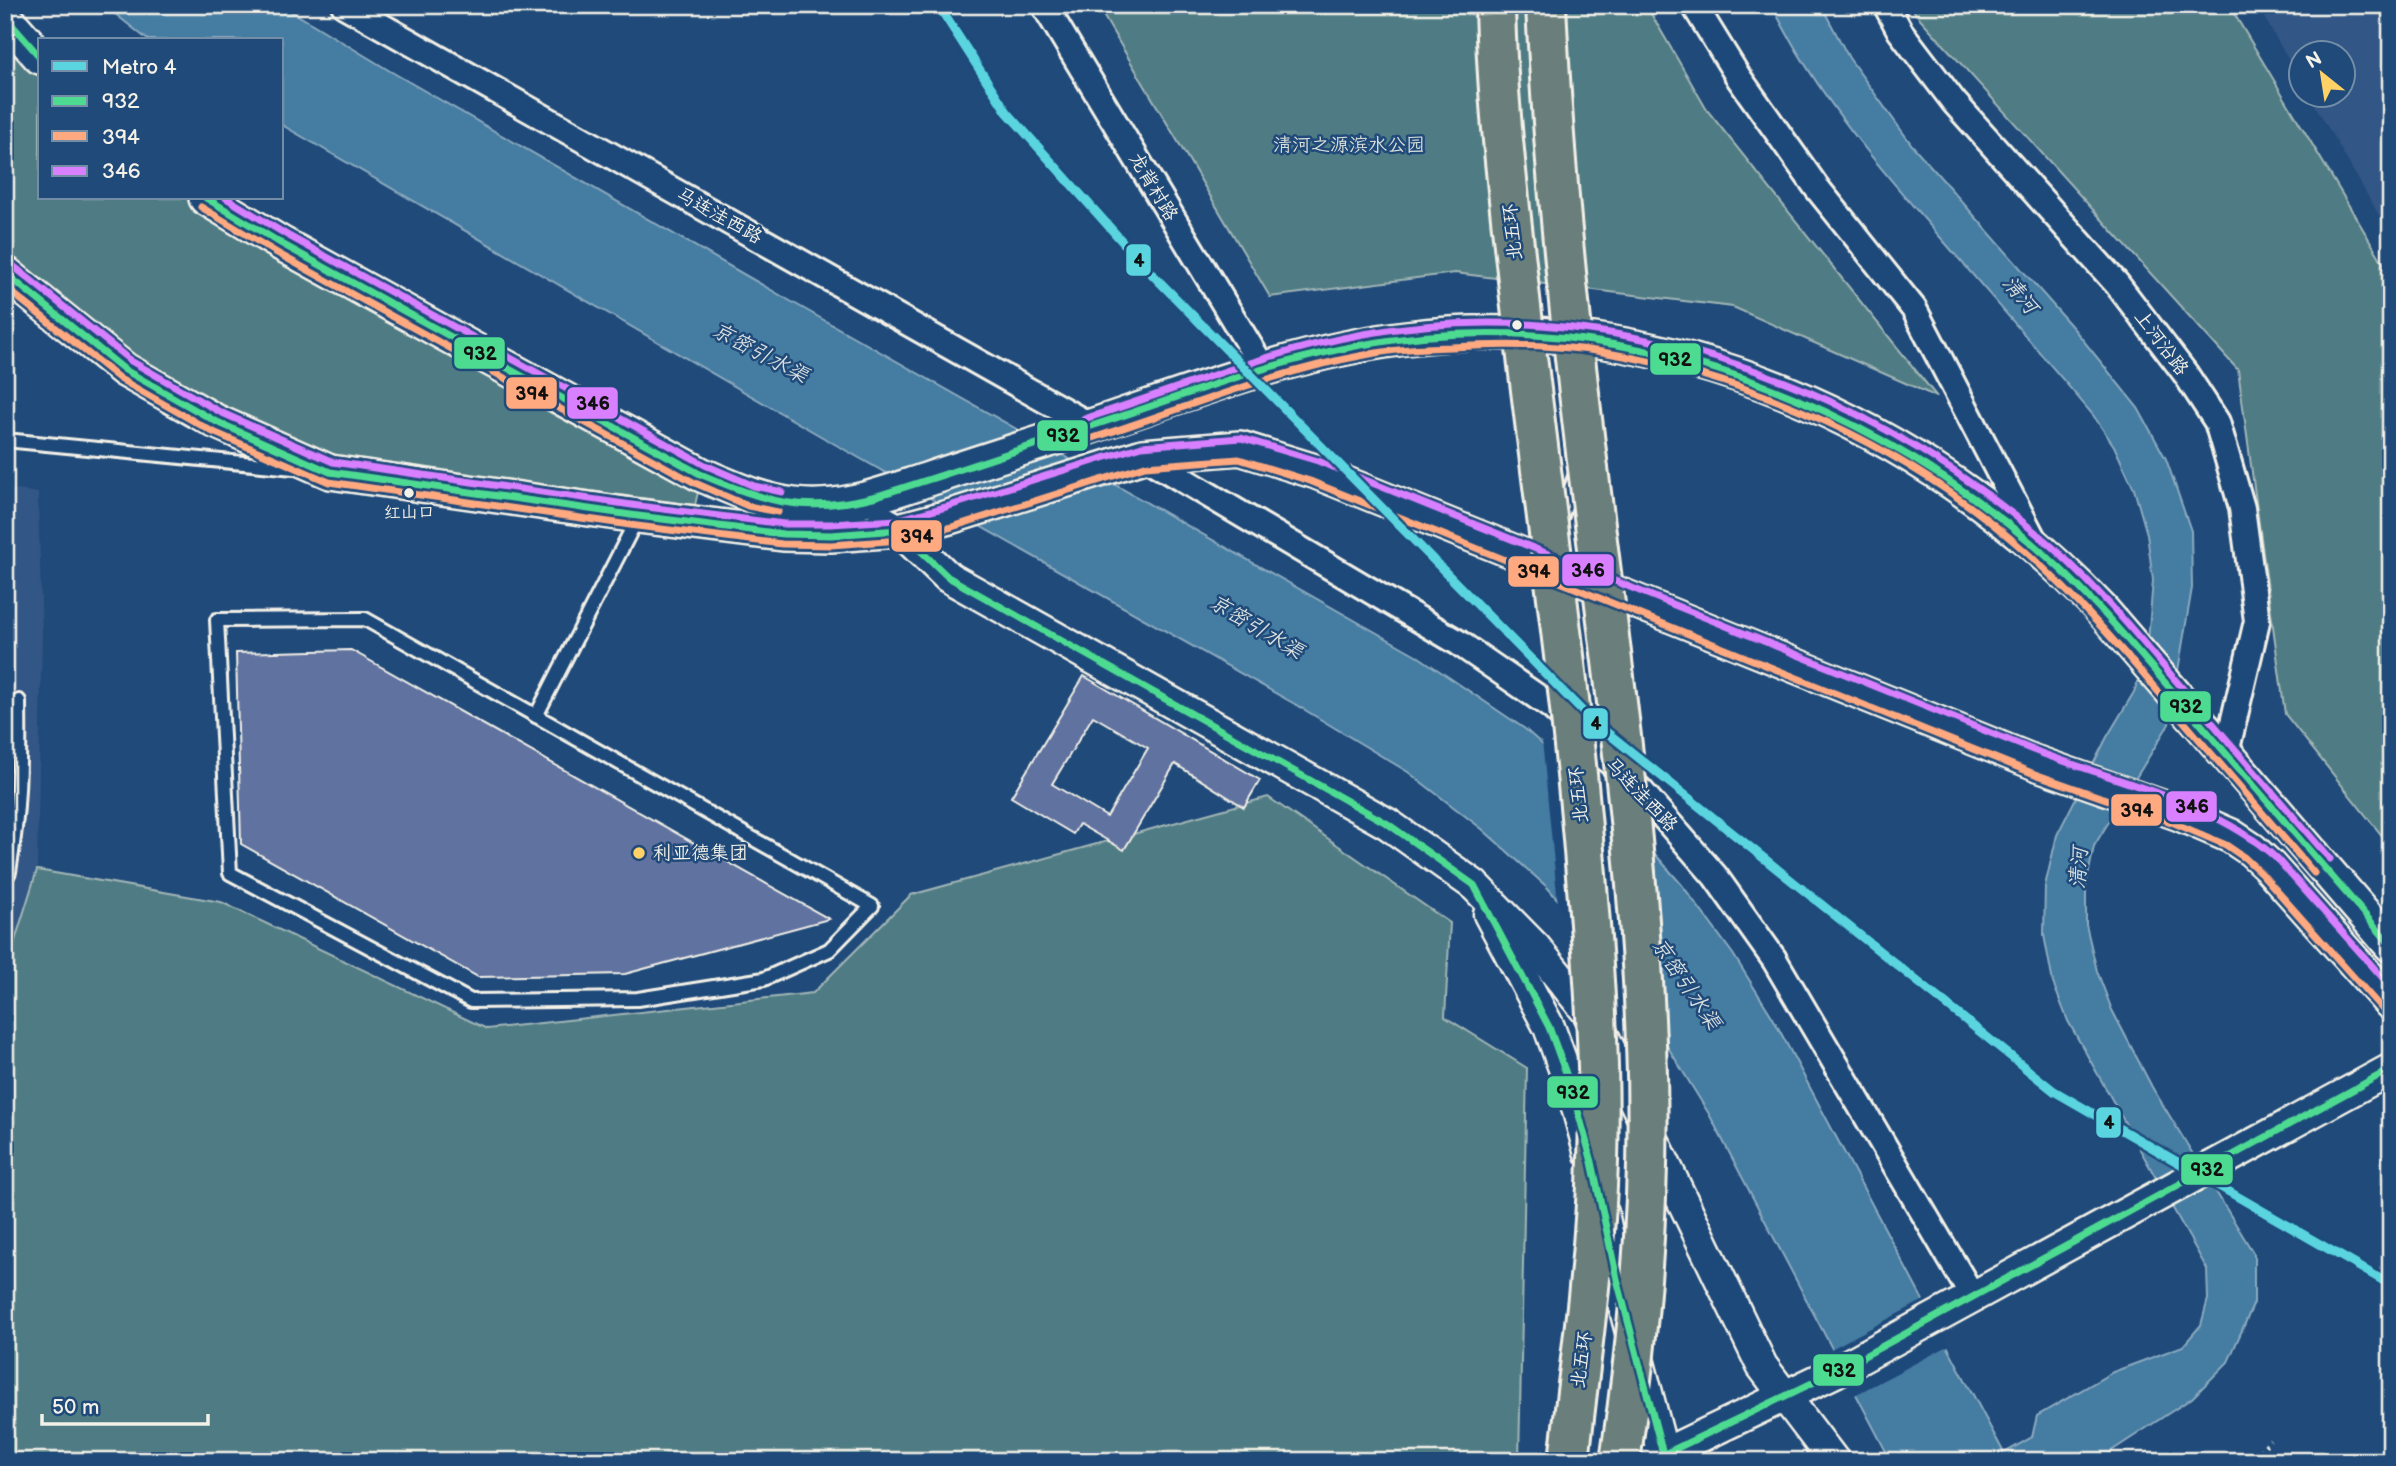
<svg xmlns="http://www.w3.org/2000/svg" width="2396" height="1466" font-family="'Balsamiq Sans','LXGW WenKai TC',sans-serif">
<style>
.built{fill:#335685}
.green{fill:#507c84;stroke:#a2b6b6;stroke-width:2}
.water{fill:#457ba2;stroke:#8baabe;stroke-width:2}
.pier{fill:#1f4a7a}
.building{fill:#6172a0;stroke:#f4f1e8;stroke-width:2;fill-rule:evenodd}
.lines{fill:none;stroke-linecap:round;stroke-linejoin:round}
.service-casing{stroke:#f4f1e8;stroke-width:18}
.minor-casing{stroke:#f4f1e8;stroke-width:30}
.tertiary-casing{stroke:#f4f1e8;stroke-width:35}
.secondary-casing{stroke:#f4f1e8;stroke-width:38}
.path{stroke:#f4f1e8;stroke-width:4.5;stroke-dasharray:2 5;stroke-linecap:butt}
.service{stroke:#1f4a7a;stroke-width:12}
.minor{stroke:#1f4a7a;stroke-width:24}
.tertiary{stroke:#1f4a7a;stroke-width:30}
.secondary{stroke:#1f4a7a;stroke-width:33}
.motorway-bridge-casing{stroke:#f4f1e8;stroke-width:44;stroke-linecap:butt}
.motorway-bridge{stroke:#6b7f7c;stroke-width:38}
.bus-1-casing{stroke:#1f4a7a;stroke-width:12}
.bus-2-casing{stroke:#1f4a7a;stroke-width:12}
.bus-3-casing{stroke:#1f4a7a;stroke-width:12}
.bus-1{stroke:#4ddb92;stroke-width:7}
.bus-2{stroke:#ffa980;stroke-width:7}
.bus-3{stroke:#d880ff;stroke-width:7}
.metro-1-casing{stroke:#1f4a7a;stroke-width:14}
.metro-1{stroke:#5ad5df;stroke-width:9}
.bus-dot{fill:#f4f1e8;stroke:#1f4a7a;stroke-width:2.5}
.poi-dot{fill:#ffd166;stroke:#1f4a7a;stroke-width:2.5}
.labels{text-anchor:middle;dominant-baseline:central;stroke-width:5;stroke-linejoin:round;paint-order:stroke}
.bus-label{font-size:17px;fill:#f4f1e8;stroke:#1f4a7a}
.park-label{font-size:19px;fill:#dbdfd9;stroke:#1f4a7a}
.street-label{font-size:19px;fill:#f4f1e8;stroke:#1f4a7a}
.poi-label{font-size:19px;fill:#f4f1e8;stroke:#1f4a7a;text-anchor:start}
.water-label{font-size:21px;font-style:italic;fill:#dadfde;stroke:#1f4a7a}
.line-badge{stroke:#1f4a7a;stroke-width:2.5}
.pale-badge-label{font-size:19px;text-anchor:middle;font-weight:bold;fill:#111}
</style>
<rect width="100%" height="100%" fill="#1f4a7a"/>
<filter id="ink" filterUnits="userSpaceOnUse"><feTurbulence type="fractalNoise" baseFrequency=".0143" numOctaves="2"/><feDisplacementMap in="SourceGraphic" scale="14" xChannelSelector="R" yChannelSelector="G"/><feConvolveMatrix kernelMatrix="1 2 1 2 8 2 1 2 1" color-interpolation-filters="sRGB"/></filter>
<g filter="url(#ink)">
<!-- built -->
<g class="built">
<path d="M2257,5H2391V236L2309,95L2344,94V52H2302L2301,82Z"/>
<path d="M5,488L38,493L42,636L37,870L8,963H5Z"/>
</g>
<!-- green -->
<g class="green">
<path d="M1097,5H1646L1707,110L1937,397L1733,307L1455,273L1270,297Z"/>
<path d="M1912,5H2229L2391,276V847L2285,714L2238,370L1915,13Z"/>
<path d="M5,47L40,78V198H188L252,239L699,488L695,505L368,462L315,450L260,428L131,359L5,260Z"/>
<path d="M1268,797L1450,923L1445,1017L1527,1068L1519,1461H613L609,1454L592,1461H5V963H8L37,870L221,902L487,1029L813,993L911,895Z"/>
</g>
<!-- water -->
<path class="water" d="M104,5H281L390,71L792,302L1416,655L1525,729L1619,813L1682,885L1733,954L1773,1018L2004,1453L2032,1437L2037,1416L2113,1372L2183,1346L2201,1325L2208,1299L2207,1269L2068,1021L2053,983L2044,935L2045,886L2057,835L2107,737L2134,692L2147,653L2153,580L2147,534L2134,489L2114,446L2093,415C2045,358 1996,302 1947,245C1881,170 1816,95 1772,5H1821L1849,58L1912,145L2074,329L2138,408L2166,459L2191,531L2192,588L2169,724L2094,846L2086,886V925L2097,971L2112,1010L2152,1087L2254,1254V1303L2228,1362L2192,1398L2096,1461H1891L1709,1114L1626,979L1547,887L1482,829L1408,772L1300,707L831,442L282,125V40H148Z"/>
<!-- pier -->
<g class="pier">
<path d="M1542,740L1621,810L1655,1032L1623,981L1558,905Z"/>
<path d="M1926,1299L1950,1345L1853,1396L1829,1350Z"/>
</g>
<!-- building -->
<g class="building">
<path d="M351,650L829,919L625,974L478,977L241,844L236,653Z"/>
<path d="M1084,676L1260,780L1244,807L1175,764L1124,850L1079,824L1073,834L1011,797ZM1093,716L1148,748L1107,817L1052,784Z"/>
</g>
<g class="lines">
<defs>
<g id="service">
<path d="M5,440L294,468"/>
<path d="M1560,522L1576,473"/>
<path d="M365,619L872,906L829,950L764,979L638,999L471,1001L230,873L217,620Z"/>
<path d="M536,716L638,517"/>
<path d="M5,879L9,872C19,813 20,762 19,701"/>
</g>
<g id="minor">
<path d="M344,5L1093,427"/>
<path d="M1044,5L1263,368"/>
<path d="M1694,5L1739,78L1817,188L1914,309L2036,544"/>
<path d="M1886,5L1900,31L1954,102L2117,284L2185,373L2217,422L2242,508L2257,621L2226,753"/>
<path d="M1143,456L1459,643L1552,707L1641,791L1715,876L1774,959L1973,1297"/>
</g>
<g id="tertiary">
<path d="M883,521L899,530L948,577L1388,824L1474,885L1535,947L1598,1025L1762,1366L1834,1461"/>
<path d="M1489,914L1549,1027L1573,1093L1590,1154"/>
<path d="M1603,1213L1617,1279L1663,1454"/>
<path d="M1649,1461L1835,1372L2391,1069"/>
</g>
<g id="secondary">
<path d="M5,17L40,57"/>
<path d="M206,198L282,244L700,474C731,487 760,501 794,505C841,511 882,494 926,480C967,466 1008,453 1049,440C1166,403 1282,353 1406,338C1665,306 1924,423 2101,609L2391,945"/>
<path d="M5,273L125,370L215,421L330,472L638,516L783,534L831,535L899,530L949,517L1143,456L1240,448L1314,471L2036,763L2178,813L2231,836L2252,850L2269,866L2391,1003"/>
</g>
</defs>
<!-- service casing -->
<use href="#service" class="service-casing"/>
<!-- minor casing -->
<use href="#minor" class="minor-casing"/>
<!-- tertiary casing -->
<use href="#tertiary" class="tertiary-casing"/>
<!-- secondary casing -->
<use href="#secondary" class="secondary-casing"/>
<!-- path -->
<path class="path" d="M2251,1461L2270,1440"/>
<!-- service -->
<use href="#service" class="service"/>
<!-- minor -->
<use href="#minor" class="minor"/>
<!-- tertiary -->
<use href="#tertiary" class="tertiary"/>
<!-- secondary -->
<use href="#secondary" class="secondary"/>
<defs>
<g id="motorway-bridge">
<path d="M1495,5C1497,103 1509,201 1520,298C1542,490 1571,682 1586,875C1594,969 1601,1066 1598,1161C1595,1262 1580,1361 1569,1461"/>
<path d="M1546,5C1552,135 1564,264 1579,393C1604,610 1638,825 1646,1043C1652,1183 1641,1323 1620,1461"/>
</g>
</defs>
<!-- motorway-bridge casing -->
<use href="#motorway-bridge" class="motorway-bridge-casing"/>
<!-- motorway-bridge -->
<use href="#motorway-bridge" class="motorway-bridge"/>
<defs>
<g id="bus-1">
<path d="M5,17L40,57"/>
<path d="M206,198L282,244L700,474C767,502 805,515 877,496C959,470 1041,443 1122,416C1201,389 1279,360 1361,345C1601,301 1845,388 2029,541C2089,591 2137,651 2188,709C2255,788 2323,866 2391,945"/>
<path d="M5,273L125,370L215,421L330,472L638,516L783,534L831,535L899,530L948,577L1388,824L1474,885L1549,1027L1573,1093L1592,1162L1617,1279L1663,1454"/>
<path d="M1650,1461L1835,1372L2391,1069"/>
</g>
<g id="bus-2">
<path d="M201,207L277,253L695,483L748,506L778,512"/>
<path d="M5,287L120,379L211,431L329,482L637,526L782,544L831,545L902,540L952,527L1145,466L1239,459L1310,481L2032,773L2174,823L2226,845L2245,858L2261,873L2383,1010"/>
<path d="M1090,439C1181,410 1271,372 1365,355C1394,349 1422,348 1451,347C1501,344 1552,344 1602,352C1756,378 1908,447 2026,552C2080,600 2126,654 2173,709C2220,764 2267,818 2314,873"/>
</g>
<g id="bus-3">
<path d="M226,198L287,235L705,465L754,486L782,492"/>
<path d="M12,265L131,361L220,412L333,462L639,506L784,524H831L897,520L946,507L1142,446L1241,438L1318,461C1553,556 1788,651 2023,746C2103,779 2215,800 2277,859L2391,987"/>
<path d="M1084,419C1176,390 1268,351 1364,334C1604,291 1852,378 2036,533C2089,577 2133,630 2177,682C2228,741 2279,800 2330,859"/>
</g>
</defs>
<!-- bus-1 casing -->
<use href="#bus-1" class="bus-1-casing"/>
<!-- bus-2 casing -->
<use href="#bus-2" class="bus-2-casing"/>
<!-- bus-3 casing -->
<use href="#bus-3" class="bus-3-casing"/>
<!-- bus-1 -->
<use href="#bus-1" class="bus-1"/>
<!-- bus-2 -->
<use href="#bus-2" class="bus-2"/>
<!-- bus-3 -->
<use href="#bus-3" class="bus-3"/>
<defs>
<path id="metro-1" d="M938,5L1007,112L1145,267L1589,718L2054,1091L2391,1285"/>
</defs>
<!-- metro-1 casing -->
<use href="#metro-1" class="metro-1-casing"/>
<!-- metro-1 -->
<use href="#metro-1" class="metro-1"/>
</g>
</g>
<!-- markers -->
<g class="bus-dot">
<circle cx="1517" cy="325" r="6"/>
<circle cx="409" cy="493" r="6"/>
</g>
<circle class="poi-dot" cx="639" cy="853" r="7"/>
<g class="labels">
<!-- bus labels -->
<g class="bus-label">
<text x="409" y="513">红山口</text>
</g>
<!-- park labels -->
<g class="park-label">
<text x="1349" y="145">清河之源滨水公园</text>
</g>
<!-- street labels -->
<g class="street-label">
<text transform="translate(1153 187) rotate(59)">龙背村路</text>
<text transform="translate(719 216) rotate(29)">马连洼西路</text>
<text transform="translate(1513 232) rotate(-96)">北五环</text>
<text transform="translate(2161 343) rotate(53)">上河沿路</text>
<text transform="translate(1579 795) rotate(-96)">北五环</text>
<text transform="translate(1641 795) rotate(46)">马连洼西路</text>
<text transform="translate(1582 1360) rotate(-82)">北五环</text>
</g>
<!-- poi labels -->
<g class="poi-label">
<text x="653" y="853">利亚德集团</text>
</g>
<!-- water labels -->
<g class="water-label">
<text transform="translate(2020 295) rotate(50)">清河</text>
<text transform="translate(760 353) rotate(28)">京密引水渠</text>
<text transform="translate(1256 627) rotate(31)">京密引水渠</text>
<text transform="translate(2079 868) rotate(-86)">清河</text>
<text transform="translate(1686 984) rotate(56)">京密引水渠</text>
</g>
</g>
<g class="line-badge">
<rect x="1125" y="243" width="27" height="34" rx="7" fill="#5ad5df"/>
<rect x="453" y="336" width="53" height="34" rx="7" fill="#4ddb92"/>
<rect x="1649" y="342" width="53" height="34" rx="7" fill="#4ddb92"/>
<rect x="505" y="376" width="53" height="34" rx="7" fill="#ffa980"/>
<rect x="566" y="386" width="53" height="34" rx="7" fill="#d880ff"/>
<rect x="1036" y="419" width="53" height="33" rx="7" fill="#4ddb92"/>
<rect x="890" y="519" width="53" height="34" rx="7" fill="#ffa980"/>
<rect x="1561" y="553" width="54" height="34" rx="7" fill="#d880ff"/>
<rect x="1507" y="555" width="53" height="33" rx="7" fill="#ffa980"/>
<rect x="2159" y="690" width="53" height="33" rx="7" fill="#4ddb92"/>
<rect x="1582" y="707" width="27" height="33" rx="7" fill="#5ad5df"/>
<rect x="2165" y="790" width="53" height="33" rx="7" fill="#d880ff"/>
<rect x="2110" y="793" width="53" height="34" rx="7" fill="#ffa980"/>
<rect x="1546" y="1075" width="53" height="34" rx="7" fill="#4ddb92"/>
<rect x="2095" y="1106" width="27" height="33" rx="7" fill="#5ad5df"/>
<rect x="2180" y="1153" width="54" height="33" rx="7" fill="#4ddb92"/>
<rect x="1812" y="1353" width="53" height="34" rx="7" fill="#4ddb92"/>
</g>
<g class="pale-badge-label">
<text x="1139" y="267">4</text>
<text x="480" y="360">932</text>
<text x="1675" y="366">932</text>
<text x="532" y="400">394</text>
<text x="593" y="410">346</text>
<text x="1063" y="442">932</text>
<text x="917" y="543">394</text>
<text x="1588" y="577">346</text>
<text x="1534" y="578">394</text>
<text x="2186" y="713">932</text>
<text x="1596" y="730">4</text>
<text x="2192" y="813">346</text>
<text x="2137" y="817">394</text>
<text x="1573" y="1099">932</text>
<text x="2109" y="1129">4</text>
<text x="2207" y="1176">932</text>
<text x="1839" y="1377">932</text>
</g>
<!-- margin -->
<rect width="2396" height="1466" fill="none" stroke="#1f4a7a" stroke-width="28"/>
<rect x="14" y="14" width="2368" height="1438" fill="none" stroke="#f4f1e8" stroke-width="2.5" filter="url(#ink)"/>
<!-- legend -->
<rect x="38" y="38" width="245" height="161" fill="#1f4a7a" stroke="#748da6" stroke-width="2"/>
<rect x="52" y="61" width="35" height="10" fill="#5ad5df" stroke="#748da6" stroke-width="2"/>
<text x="102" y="74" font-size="21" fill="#f4f1e8">Metro 4</text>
<rect x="52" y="96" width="35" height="10" fill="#4ddb92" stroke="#748da6" stroke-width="2"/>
<text x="102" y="108" font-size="21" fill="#f4f1e8">932</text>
<rect x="52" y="131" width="35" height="10" fill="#ffa980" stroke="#748da6" stroke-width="2"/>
<text x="102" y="144" font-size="21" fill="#f4f1e8">394</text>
<rect x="52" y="166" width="35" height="10" fill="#d880ff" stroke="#748da6" stroke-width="2"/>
<text x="102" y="178" font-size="21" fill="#f4f1e8">346</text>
<!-- north arrow -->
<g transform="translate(2322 74) rotate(330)"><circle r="33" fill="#1f4a7a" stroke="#748da6" stroke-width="2"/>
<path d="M0-5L12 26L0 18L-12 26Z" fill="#ffd166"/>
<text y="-10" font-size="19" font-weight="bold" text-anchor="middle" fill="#f4f1e8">N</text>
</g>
<!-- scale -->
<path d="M42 1414v10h166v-10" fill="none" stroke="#f4f1e8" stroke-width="3.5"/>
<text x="52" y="1414" font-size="21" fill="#f4f1e8" stroke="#1f4a7a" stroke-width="5" paint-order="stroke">50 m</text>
</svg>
